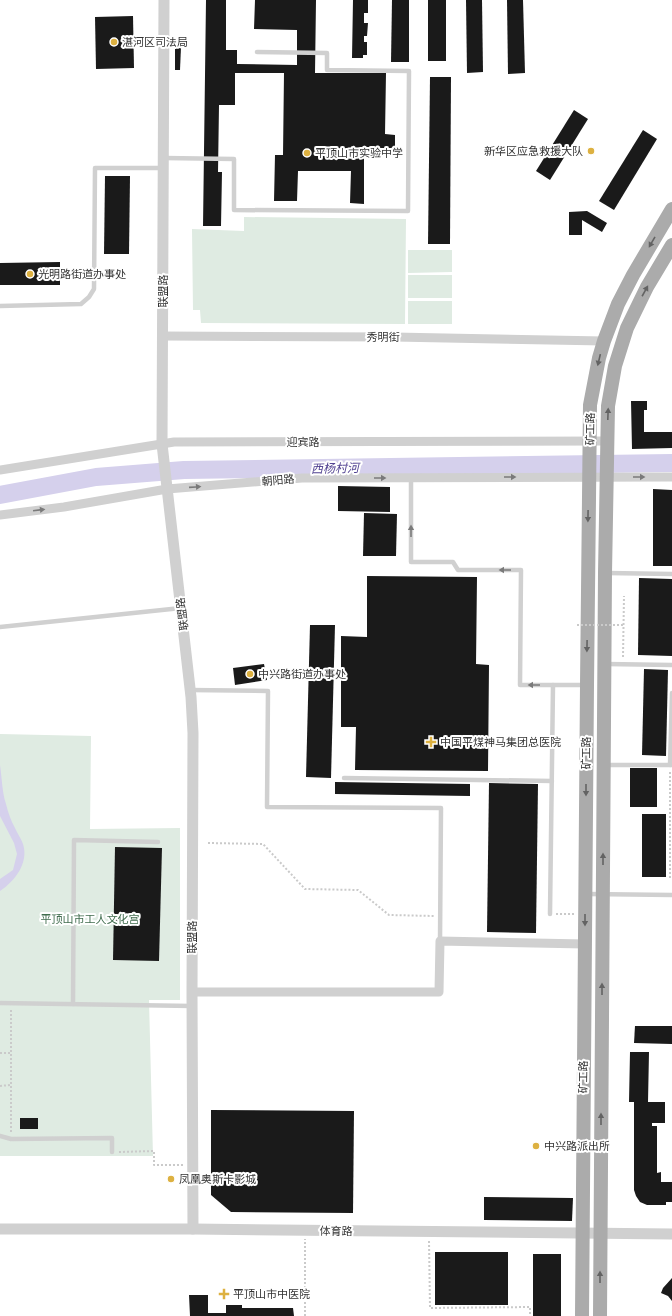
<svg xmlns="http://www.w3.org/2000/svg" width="672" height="1316" font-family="Inter,'Noto Sans SC',sans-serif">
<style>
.green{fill:#dfebe2}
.water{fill:#d5d0ec}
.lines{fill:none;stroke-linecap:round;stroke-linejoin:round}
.river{stroke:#d5d0ec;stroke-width:18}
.building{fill:#1a1a1a}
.path{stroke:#cacaca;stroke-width:2;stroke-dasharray:2 2;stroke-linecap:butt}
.service{stroke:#d0d0d0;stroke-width:4.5}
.minor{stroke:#d0d0d0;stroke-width:9}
.tertiary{stroke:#d0d0d0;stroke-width:11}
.primary{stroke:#ababab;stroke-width:14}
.path-bridge{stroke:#cacaca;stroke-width:2;stroke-dasharray:2 2;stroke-linecap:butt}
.oneway{fill:#636363}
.oneway2{fill:#7a7a7a}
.poi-dot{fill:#ddb141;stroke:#fff;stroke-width:1.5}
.labels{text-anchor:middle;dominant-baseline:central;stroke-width:4;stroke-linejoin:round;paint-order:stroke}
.poi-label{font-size:11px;fill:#333;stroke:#fff;text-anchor:start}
.street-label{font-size:11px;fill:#333;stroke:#fff}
.park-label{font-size:11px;fill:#416d4f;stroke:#fff}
.water-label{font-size:12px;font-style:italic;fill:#524392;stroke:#fff}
</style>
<rect width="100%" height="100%" fill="#fff"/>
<!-- green -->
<g class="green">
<path d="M244,217L406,219L405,324L201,323L200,310H193L192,229L244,231Z"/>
<path d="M408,250H452V272L408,273Z"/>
<rect x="408" y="275" width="44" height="23"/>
<rect x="408" y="301" width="44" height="23"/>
<path d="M0,734L91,736L90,829L180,828V1000H149L153,1156H0Z"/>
</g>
<!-- water -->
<path class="water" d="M0,765C2,778 2,792 6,804C8,812 11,821 15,828C17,833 21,838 23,844C29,863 15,881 0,891V879L13,870L17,854L14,843L0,816Z"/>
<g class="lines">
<!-- river -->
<path class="river" d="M0,495L96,477L184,470L672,463"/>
</g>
<!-- building -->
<g class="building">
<path d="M206,0H226V50H237V64L297,65V30L254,29L255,0H316L315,73H386L385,134L395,135V148H364V204L350,203L351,171H298L297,201H274L275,155H283L284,73H235V105H219L218,172H222L221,226H203Z"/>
<path d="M353,0H368V13H364V23H368L367,36H364V42H367V55H363V58H352Z"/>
<path d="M392,0H409V62H391Z"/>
<rect x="428" y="0" width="18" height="61"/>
<path d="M466,0H482L483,72L467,73Z"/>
<path d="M507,0H523L525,73L508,74Z"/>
<path d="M133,16L134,68L96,69L95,17Z"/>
<path d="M175,46L181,47L180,70H175Z"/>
<path d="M430,77H451L450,244H428Z"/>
<path d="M574,110L588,119L550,180L536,171Z"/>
<path d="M643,130L657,139L614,210L599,201Z"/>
<path d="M105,176H130L129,254H104Z"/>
<path d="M587,211L607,223L602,232L582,220V235H569V212Z"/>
<path d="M60,262V285H0V263Z"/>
<path d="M631,401H647V410H644V432H672V448L632,449Z"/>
<path d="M338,486L390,487V512L338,511Z"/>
<path d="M653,489L672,490V566H653Z"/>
<path d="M364,513L397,514L396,556H363Z"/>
<path d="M367,576L477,577L476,664L489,665L488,771L355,770L356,727H341V636L367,637Z"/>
<path d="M639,578L672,579V656L638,655Z"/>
<path d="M310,625H335L331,778L306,777Z"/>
<path d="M264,664L267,680L235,685L233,668Z"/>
<path d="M644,669L668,670L666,756L642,755Z"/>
<rect x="630" y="768" width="27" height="39"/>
<path d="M335,782L470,784V796L335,794Z"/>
<path d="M489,783L538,784L536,933L487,932Z"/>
<rect x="642" y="814" width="24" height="63"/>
<path d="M115,847L162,848L159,961L113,960Z"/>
<path d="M635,1026H672V1044L634,1043Z"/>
<path d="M630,1052H649L648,1102H665V1123H652V1126H657V1173L661,1172V1182H672V1202H666V1205H647L640,1202L636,1196L634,1190V1102H629Z"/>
<path d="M211,1110L354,1111L353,1213L231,1212L211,1195Z"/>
<rect x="20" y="1118" width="18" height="11"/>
<path d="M484,1197L573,1198L572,1221L484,1220Z"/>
<rect x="435" y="1252" width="73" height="53"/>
<rect x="533" y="1254" width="28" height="62"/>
<path d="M672,1278V1301L668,1296L661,1293L663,1288Z"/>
<path d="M189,1295H208V1313H226V1305H242V1308H293L294,1316H190Z"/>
</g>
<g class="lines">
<!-- path -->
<g class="path">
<path d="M623,657L624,596"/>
<path d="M208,843L263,844L305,889L358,890L389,915L434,916"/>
<path d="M670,878V772"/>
<path d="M556,914H574"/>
<path d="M0,1053H10"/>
<path d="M0,1086L10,1085"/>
<path d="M11,1132V1010"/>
<path d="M119,1152L154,1151V1165H183"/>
<path d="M429,1241L430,1308L530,1307V1316"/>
<path d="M305,1316V1239"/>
</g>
<!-- service -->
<g class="service">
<path d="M164,158L234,159V210L408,211L409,71L327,70V53L257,52"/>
<path d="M0,306L81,304L89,297L94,289L95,168H163"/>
<path d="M411,478V562H453L458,570H521L520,685H585"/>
<path d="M607,573L672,574"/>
<path d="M0,627L181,608"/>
<path d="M606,664L672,665"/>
<path d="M190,690L268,691L267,807L441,808L440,941"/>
<path d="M605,765H672"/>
<path d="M670,765L672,693"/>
<path d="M344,778L552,781"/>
<path d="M588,894L672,895"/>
<path d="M550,914L553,685"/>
<path d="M0,1003L192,1006"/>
<path d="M73,1004L74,840L158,842"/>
<path d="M0,1136L11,1139L112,1138V1152"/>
</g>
<!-- minor -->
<g class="minor">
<path d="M162,336L394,337L604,341"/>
<path d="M0,470L174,442L607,441"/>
<path d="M0,515L64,507L167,489L302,478L672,477"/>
<path d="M192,992H439L440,941L585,944"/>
</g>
<!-- tertiary -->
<g class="tertiary">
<path d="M164,0L162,444L191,697L193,733L192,992L193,1229"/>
<path d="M0,1229H193L672,1234"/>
</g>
<!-- primary -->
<g class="primary">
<path d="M582,1316L587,685L590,405L599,358L604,341L618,304L633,275L672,209"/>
<path d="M600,1316L605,573L608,406L615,366L627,328L647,287L672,245"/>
</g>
<!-- path-bridge -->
<path class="path-bridge" d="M577,625H625"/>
</g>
<!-- one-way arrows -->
<defs><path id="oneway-solid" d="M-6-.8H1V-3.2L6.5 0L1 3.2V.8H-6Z"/></defs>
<g class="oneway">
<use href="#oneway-solid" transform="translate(652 242) rotate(120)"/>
<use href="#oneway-solid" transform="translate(645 291) rotate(-61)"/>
<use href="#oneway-solid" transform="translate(599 360) rotate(103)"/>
<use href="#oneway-solid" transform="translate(608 414) rotate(-88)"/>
<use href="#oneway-solid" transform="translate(588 516) rotate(91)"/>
<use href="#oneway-solid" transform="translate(587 646) rotate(91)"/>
<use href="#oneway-solid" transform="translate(586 790) rotate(90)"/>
<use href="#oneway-solid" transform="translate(603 859) rotate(-90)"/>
<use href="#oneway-solid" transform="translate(585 920) rotate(90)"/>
<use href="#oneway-solid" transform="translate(602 989) rotate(-90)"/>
<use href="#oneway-solid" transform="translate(601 1119) rotate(-90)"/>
<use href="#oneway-solid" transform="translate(600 1277) rotate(-90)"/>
</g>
<g class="oneway2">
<use href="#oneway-solid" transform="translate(510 477)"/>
<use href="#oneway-solid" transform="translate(639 477)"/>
<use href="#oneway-solid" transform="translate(380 478)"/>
<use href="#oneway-solid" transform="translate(195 487) rotate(-4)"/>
<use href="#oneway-solid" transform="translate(39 510) rotate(-7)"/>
<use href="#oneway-solid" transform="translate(411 531) rotate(-90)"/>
<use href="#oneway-solid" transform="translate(505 570) rotate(-180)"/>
<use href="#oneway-solid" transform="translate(534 685) rotate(-180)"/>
</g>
<!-- markers -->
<g class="poi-dot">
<circle cx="114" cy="42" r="4"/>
<circle cx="591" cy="151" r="4"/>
<circle cx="307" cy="153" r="4"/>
<circle cx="30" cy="274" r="4"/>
<circle cx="250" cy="674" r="4"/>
<path d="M429 736h4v4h4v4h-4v4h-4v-4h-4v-4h4z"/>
<circle cx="536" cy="1146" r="4"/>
<circle cx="171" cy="1179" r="4"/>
<path d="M222 1288h4v4h4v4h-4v4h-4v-4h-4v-4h4z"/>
</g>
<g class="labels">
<!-- poi labels -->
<g class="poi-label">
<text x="122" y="42">湛河区司法局</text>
<text x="583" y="151" text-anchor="end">新华区应急救援大队</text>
<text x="315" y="153">平顶山市实验中学</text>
<text x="38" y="274">光明路街道办事处</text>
<text x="258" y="674">中兴路街道办事处</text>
<text x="440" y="742">中国平煤神马集团总医院</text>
<text x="544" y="1146">中兴路派出所</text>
<text x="179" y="1179">凤凰奥斯卡影城</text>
<text x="233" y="1294">平顶山市中医院</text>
</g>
<!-- street labels -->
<g class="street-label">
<text transform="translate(163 291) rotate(-90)">联盟路</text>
<text x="383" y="337">秀明街</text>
<text transform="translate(590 429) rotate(-89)">矿工路</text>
<text x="303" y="442">迎宾路</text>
<text transform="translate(278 480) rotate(-5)">朝阳路</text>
<text transform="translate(182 614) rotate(-97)">联盟路</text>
<text transform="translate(586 753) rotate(-90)">矿工路</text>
<text transform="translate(192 937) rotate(-90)">联盟路</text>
<text transform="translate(583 1077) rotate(-89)">矿工路</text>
<text transform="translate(336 1231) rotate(1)">体育路</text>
</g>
<!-- park labels -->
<g class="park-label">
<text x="90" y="919">平顶山市工人文化宫</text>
</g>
<!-- water labels -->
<g class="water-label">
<text transform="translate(335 468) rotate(-1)">西杨村河</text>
</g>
</g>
</svg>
